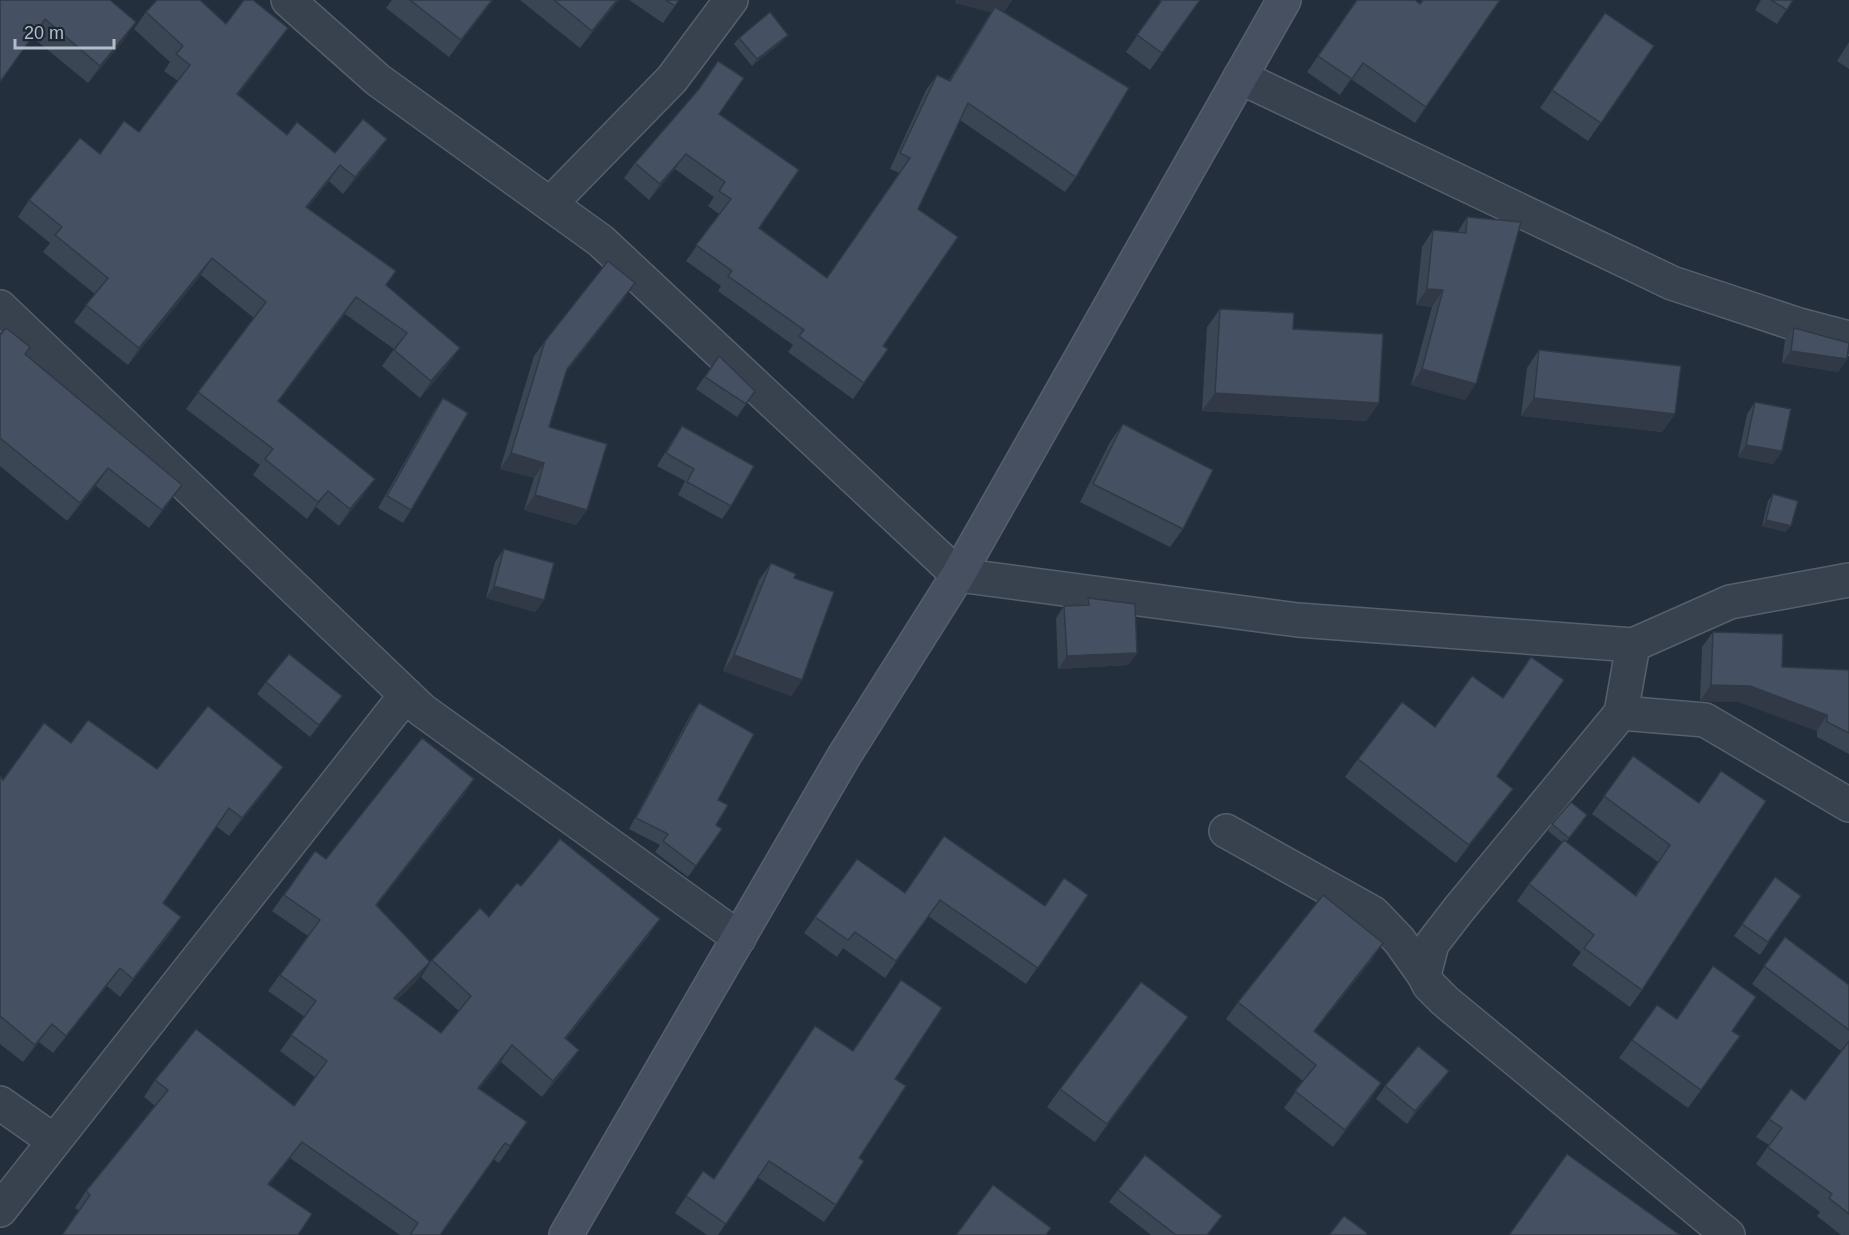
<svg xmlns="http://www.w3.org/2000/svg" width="1849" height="1235" font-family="Helvetica,sans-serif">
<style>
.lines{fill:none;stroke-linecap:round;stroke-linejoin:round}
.minor-casing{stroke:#565f6c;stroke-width:36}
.secondary-casing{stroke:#565f6c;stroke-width:36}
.minor{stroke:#38414e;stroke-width:33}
.secondary{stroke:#465061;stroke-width:33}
.wall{fill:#3b4654}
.shaded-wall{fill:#303945}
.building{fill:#455162;stroke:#303945;stroke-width:1.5}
</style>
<rect width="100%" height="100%" fill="#242f3e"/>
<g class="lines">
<defs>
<g id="minor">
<path d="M288,0L378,80L601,241L958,575L1298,620L1633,645L1730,602L1849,580"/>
<path d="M1240,77L1672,283L1799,325L1849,338"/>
<path d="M550,204L672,79L731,0"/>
<path d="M0,307L422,710L739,938"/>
<path d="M1633,645L1621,713L1459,909L1432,944L1424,975L1429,985L1445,1001L1728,1235"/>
<path d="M1621,713L1705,720L1849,805"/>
<path d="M1226,831L1373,913L1399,940L1424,975"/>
<path d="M0,1103L54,1141"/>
<path d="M0,1210L406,695"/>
</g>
<path id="secondary" d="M566,1235L844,756L958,575L1284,0"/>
</defs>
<!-- minor casing -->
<use href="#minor" class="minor-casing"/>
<!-- secondary casing -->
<use href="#secondary" class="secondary-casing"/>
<!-- minor -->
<use href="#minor" class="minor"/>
<!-- secondary -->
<use href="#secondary" class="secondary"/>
</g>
<!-- wall -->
<g class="wall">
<path d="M0,0L124,40L88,83L32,37Z"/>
<path d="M392,0H493L449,57L386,8Z"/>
<path d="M520,0H619L580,48Z"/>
<path d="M629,0H679L663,23Z"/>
<path d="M956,0H1012L1004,12L1076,177L1065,192L960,120L918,209L883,346L888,349L853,399L788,352L793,345L718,291L721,286L686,261L719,214L708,206L714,197L675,169L649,200L624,178L635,163L698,91L719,114L759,228L827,278L900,173L890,169L926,90L937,75L949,80L991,12L955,3Z"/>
<path d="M1159,0H1200L1150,70L1126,52L1161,1Z"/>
<path d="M1357,0L1426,107L1415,123L1351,79L1340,95L1307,72Z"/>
<path d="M1761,0H1793L1777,24L1755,10Z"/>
<path d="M146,12L226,24L277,44L238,95L287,135L335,153L375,156L343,194L329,181L307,208L386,285L448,365L420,398L382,366L394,349L345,314L279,401L363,496L339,526L316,507L307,519L253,475L260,465L186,409L254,318L201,275L128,365L74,322L95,294L43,252L50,243L18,217L29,200L100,154L139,132L178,81L164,71L170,62L134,29Z"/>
<path d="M1605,13L1654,46L1588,141L1540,108Z"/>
<path d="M739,38L783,41L752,66L734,44Z"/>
<path d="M1849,42V69L1837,61Z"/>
<path d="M1467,217L1465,400L1411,385L1432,307L1416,305L1422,247L1433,230L1457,233Z"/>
<path d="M624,299L566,372L549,427L587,510L576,525L524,510L534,478L500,469L534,356L545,341Z"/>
<path d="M1220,309L1293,329L1379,403L1366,421L1202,411L1207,327Z"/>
<path d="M1794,328L1847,359L1838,372L1782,363L1785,340Z"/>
<path d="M0,335L30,347L25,355L169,503L149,528L96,486L67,521L0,466Z"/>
<path d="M1539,350L1675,414L1662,432L1521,416L1527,368Z"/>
<path d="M719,356L755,391L737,417L696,389Z"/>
<path d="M443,398L411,510L403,523L378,508L434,411Z"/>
<path d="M1755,402L1782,451L1773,464L1738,457L1747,414Z"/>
<path d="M1123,424L1183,529L1170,547L1080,502L1110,442Z"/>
<path d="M682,426L731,506L722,519L678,495L685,481L657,466L674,438Z"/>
<path d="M1773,494L1786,532L1762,526L1768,501Z"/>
<path d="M504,549L544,600L535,612L486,598L495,562Z"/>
<path d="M771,563L794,578L802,680L791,696L723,671L759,580Z"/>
<path d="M1088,598L1137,653L1128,665L1058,669L1056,618L1064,606L1083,605Z"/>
<path d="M1713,632L1782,667L1849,670V754L1817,737V731L1739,702L1700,701L1702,647Z"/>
<path d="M266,682L333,708L310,737L257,694Z"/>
<path d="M699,703L718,800L716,825L722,829L688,877L655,852L660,845L629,829L691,714Z"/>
<path d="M71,743L157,769L270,785L229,836L216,826L163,903L181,917L169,935L120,997L107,986L53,1053L39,1042L23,1062L0,1044V776L3,780Z"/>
<path d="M1633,756L1699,803L1642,990L1630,1007L1572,965L1581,952L1517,901L1529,884L1562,842L1548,831L1552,824L1583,822L1566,842L1635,895L1658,862L1592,814Z"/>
<path d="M1358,759L1500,807L1456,863L1345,777Z"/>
<path d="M474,779L463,796L376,906L419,978L397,1000L441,1033L459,1011L421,977L432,960L489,917L521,886L649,935L566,1039L568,1066L542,1097L501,1062L479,1089L527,1122L499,1163L493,1159L440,1235H400L290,1158L269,1185L79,1211L75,1208L86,1191L155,1106L144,1097L155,1080L294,1106L315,1077L280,1051L305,1017L268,991L308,936L272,911L315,851L326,859Z"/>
<path d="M857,859L905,893L1045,906L1088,895L1026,984L928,916L885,978L843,948L837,957L804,933Z"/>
<path d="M1775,877L1801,896L1760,955L1734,936Z"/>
<path d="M1785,937L1849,985V1235H1841L1817,1216L1820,1212L1756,1164L1769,1145L1756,1137L1791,1089L1805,1100L1841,1051L1752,984Z"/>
<path d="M1372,960L1315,1031L1381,1083L1370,1100L1333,1147L1284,1108L1303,1081L1226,1019L1238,1002Z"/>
<path d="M1657,1005L1676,1019L1732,1031L1740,1036L1688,1108L1619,1058Z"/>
<path d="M815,1026L895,1079L859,1158L836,1205L824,1222L757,1177L718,1235H707L675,1213L703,1171L714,1178Z"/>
<path d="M1175,1035L1095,1142L1047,1107L1060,1089Z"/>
<path d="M1449,1071L1440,1083L1407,1124L1376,1099L1385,1086Z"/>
<path d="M1118,1190L1208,1235H1151L1109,1202Z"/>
</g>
<!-- shaded-wall -->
<g class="shaded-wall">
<path d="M492,0H493L449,57L461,40Z"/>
<path d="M617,0H619L580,48L592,31Z"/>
<path d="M957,0H1012L1002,15L955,3Z"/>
<path d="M136,22L124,40L88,83L100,66Z"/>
<path d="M288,28L277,44L226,111L237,94Z"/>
<path d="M788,35L783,41L752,66L757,59Z"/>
<path d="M387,139L375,156L343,194L355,177Z"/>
<path d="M686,154L675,169L649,200L660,184Z"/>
<path d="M340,165L329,181L295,224L306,207Z"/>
<path d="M212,258L201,275L128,365L139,348Z"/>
<path d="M635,283L624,299L557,384L567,369Z"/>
<path d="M1427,289L1443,290L1432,307L1416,305Z"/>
<path d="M356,297L345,314L267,417L278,401Z"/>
<path d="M460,348L448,365L420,398L431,381Z"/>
<path d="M1791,351L1847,359L1838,372L1782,363Z"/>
<path d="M1422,369L1476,384L1465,400L1411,385Z"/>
<path d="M1215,393L1379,403L1366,421L1202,411Z"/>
<path d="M1534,398L1675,414L1662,432L1521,416Z"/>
<path d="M1746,445L1782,451L1773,464L1738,457Z"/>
<path d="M511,453L544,463L534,478L500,469Z"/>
<path d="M108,468L96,486L67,521L80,503Z"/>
<path d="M375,479L363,496L339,526L350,509Z"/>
<path d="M182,485L169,503L149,528L162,510Z"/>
<path d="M328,491L307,519L318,502Z"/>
<path d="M535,495L587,510L576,525L524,510Z"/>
<path d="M1766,520L1791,526L1786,532L1762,526Z"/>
<path d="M494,586L544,600L535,612L486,598Z"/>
<path d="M1137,653L1128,665L1058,669L1067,656Z"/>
<path d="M734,655L802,680L791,696L723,671Z"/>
<path d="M1711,685L1750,686L1827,715L1817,731L1739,702L1700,701Z"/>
<path d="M342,696L333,708L310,737L319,725Z"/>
<path d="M283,767L270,785L229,836L242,818Z"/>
<path d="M474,779L463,796L364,922L376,905Z"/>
<path d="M1513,789L1500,807L1456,863L1469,845Z"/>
<path d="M181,917L169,935L120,997L133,979Z"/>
<path d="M660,919L649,935L553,1054L565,1038Z"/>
<path d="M1383,943L1372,960L1302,1047L1314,1031Z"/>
<path d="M430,962L419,978L382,1014L394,998Z"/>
<path d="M120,968L107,986L53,1053L66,1036Z"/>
<path d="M1188,1017L1175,1035L1095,1142L1107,1124Z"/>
<path d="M52,1024L39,1042L23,1062L35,1045Z"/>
<path d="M512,1045L501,1062L466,1105L478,1088Z"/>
<path d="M579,1050L568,1066L542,1097L553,1081Z"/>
<path d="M1449,1071L1440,1083L1407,1124L1415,1111Z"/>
<path d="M1381,1083L1370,1100L1333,1147L1345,1130Z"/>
<path d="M302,1142L290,1158L256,1201L268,1184Z"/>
</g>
<!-- building -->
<g class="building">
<path d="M0,0H110L136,22L100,66L45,19L0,82Z"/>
<path d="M157,0H200L226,24L244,0H253L288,28L237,94L287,135L297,122L335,153L363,119L387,139L355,177L340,165L306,207L396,271L386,285L460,348L431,381L394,350L407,333L356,297L278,401L375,479L350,509L328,491L318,502L265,459L273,449L198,392L266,302L212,258L139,348L86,305L108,278L55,235L62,227L29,200L80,138L100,154L124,121L139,132L190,65L176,54L183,46L146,12Z"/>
<path d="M410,0H492L461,40Z"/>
<path d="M554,0H617L592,31Z"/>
<path d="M666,0H679L675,6Z"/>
<path d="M1162,0H1200L1162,53L1137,35Z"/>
<path d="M1357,0H1415L1420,4L1423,0H1500L1426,107L1363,63L1352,79L1318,56Z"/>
<path d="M1771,0H1793L1787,10Z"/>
<path d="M995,7L1129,88L1076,177L968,103L918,209L958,237L883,346L888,349L864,383L799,336L804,330L728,276L732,271L696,245L731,199L719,191L725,182L686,154L660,184L635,163L699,89L718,61L744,78L719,114L799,170L759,228L827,278L910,158L900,153L937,75L950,81Z"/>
<path d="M770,12L788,35L757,59L739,38Z"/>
<path d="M1605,13L1654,46L1601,123L1552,90Z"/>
<path d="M1467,217L1521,222L1476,384L1422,369L1443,290L1427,289L1433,230L1466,233Z"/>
<path d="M608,261L635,283L567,369L549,427L607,444L587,510L535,495L544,463L511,453L545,341Z"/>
<path d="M1220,309L1294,313L1293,329L1383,334L1379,403L1215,393Z"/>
<path d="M6,328L30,347L25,354L182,485L162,510L108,468L80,503L0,438V335Z"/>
<path d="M1794,328L1849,343L1847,359L1791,351Z"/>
<path d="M1539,350L1681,366L1675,414L1534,398Z"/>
<path d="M719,356L755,391L746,404L705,377Z"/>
<path d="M443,398L468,413L411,510L387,496Z"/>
<path d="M1755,402L1791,409L1782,451L1746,445Z"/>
<path d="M1123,424L1213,470L1183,529L1093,484Z"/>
<path d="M682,426L754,466L731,506L687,482L694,469L666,453Z"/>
<path d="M1773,494L1798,501L1791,526L1766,520Z"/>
<path d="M504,549L554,563L544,600L494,586Z"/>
<path d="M771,563L796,574L794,578L834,592L802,680L734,655Z"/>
<path d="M1088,598L1135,604L1137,653L1067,656L1064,606L1089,605Z"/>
<path d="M1713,632L1783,634L1782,667L1849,670V733L1827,722V715L1750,686L1711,685Z"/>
<path d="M289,654L342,696L319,725L266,682Z"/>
<path d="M1531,657L1564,680L1497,776L1513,789L1469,845L1358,759L1402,702L1435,727L1472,676L1503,698Z"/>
<path d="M699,703L754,734L718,800L728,805L716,825L722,829L696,866L663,841L668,834L636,818Z"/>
<path d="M208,706L283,767L242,818L229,808L163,903L181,917L133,979L120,968L66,1036L52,1024L35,1045L0,1016V776L3,780L44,723L71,743L88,720L157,769Z"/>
<path d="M422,738L474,779L376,905L430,962L394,998L441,1033L471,996L432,960L480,908L489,917L517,883L521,886L560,839L660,919L565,1038L579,1050L553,1081L512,1045L478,1088L527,1122L510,1146L505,1143L440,1235H410L418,1223L302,1142L268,1184L312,1214L298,1235H62L90,1195L86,1191L168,1090L155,1080L196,1029L294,1106L327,1061L291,1035L316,1001L280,975L320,920L284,895L315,851L326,859Z"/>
<path d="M1633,756L1699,803L1721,771L1766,801L1642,990L1584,948L1594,935L1529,884L1564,840L1636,896L1670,845L1604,796Z"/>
<path d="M1571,802L1587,815L1569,838L1552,824Z"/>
<path d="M944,836L1045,906L1064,878L1088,895L1038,968L940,900L896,961L855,932L848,940L815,917L857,859L905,893Z"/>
<path d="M1775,877L1801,896L1768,942L1742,924Z"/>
<path d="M1323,895L1383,943L1314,1031L1381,1083L1345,1130L1295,1091L1316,1065L1238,1002Z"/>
<path d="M1785,937L1849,985V1030L1764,966Z"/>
<path d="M1713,966L1756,997L1732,1031L1740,1036L1701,1090L1632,1040L1657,1005L1677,1019Z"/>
<path d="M901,980L942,1008L895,1079L906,1086L859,1158L864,1161L836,1205L769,1161L726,1224L686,1196L703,1171L714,1179L815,1026L853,1051Z"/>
<path d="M1141,982L1188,1017L1107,1124L1060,1089Z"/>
<path d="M1849,1041V1214L1829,1198L1832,1194L1768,1147L1782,1128L1769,1119L1791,1089L1805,1100Z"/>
<path d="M1418,1046L1449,1071L1415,1111L1385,1086Z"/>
<path d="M1567,1154L1680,1235H1509Z"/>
<path d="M1145,1155L1222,1216L1207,1235H1176L1118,1190Z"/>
<path d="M993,1185L1051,1228L1046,1235H956Z"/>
<path d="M1344,1216L1367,1233L1366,1235H1329Z"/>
</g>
<!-- scale -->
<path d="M15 39v9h99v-9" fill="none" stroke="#b4bcc9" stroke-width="3"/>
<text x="24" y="39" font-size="18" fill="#b4bcc9" stroke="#1d2633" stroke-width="4.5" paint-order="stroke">20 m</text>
</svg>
